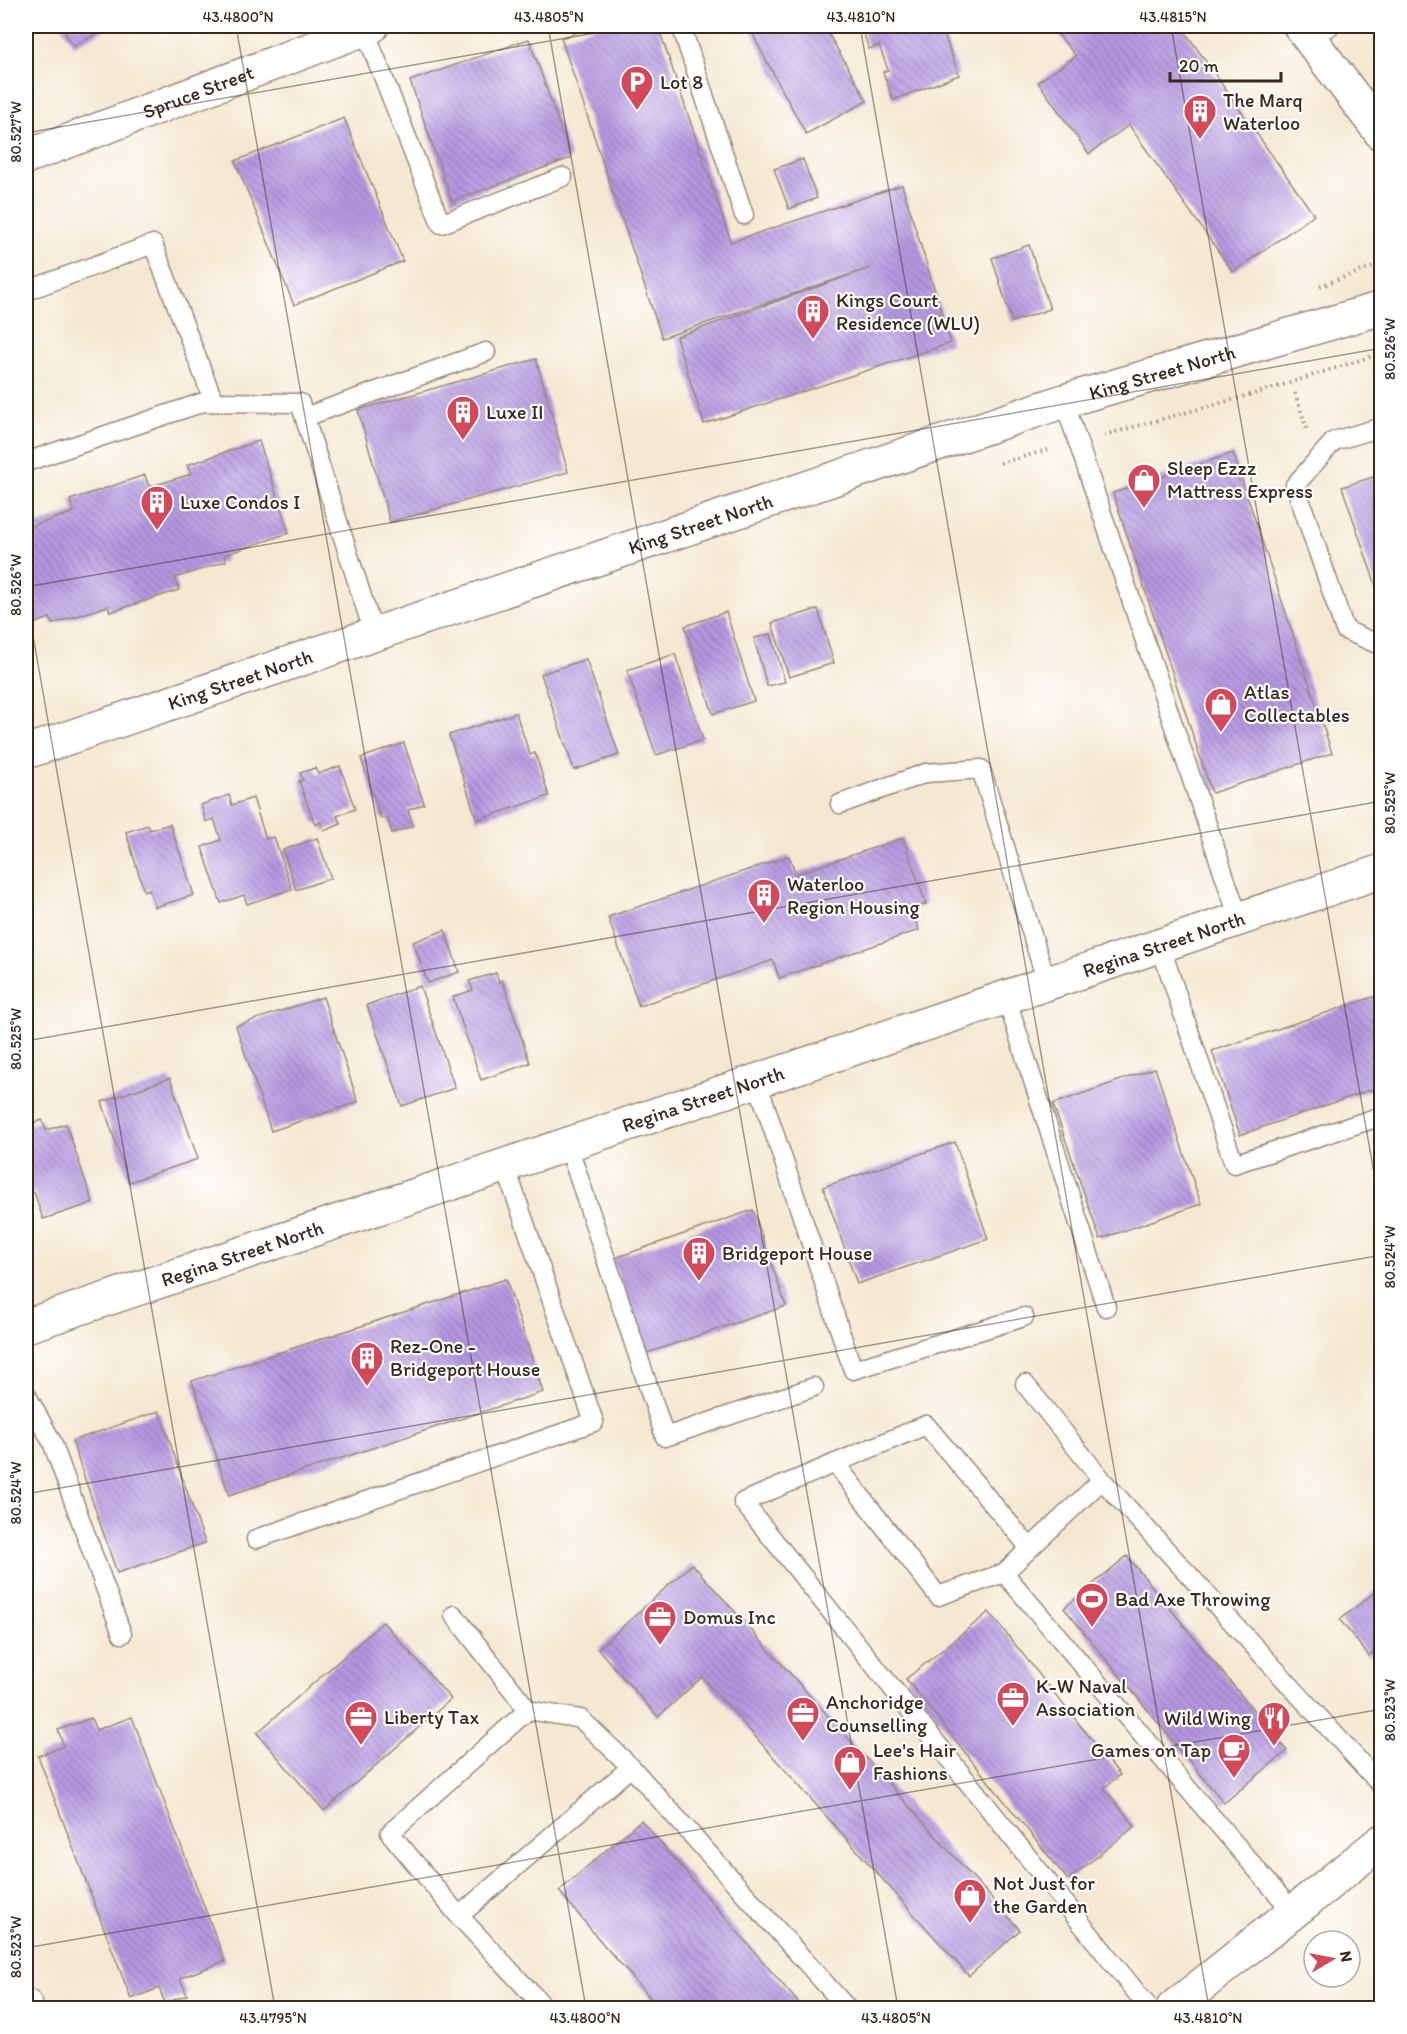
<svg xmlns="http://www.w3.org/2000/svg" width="1407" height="2034" font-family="Itim,sans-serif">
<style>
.building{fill:url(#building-back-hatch)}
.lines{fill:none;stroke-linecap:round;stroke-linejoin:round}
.lane-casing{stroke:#988978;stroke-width:21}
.street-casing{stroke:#988978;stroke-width:36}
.secondary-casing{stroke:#988978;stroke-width:36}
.path{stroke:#988978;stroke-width:4;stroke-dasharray:1.5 4.5;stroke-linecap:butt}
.lane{stroke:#fff;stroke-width:18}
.street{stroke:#fff;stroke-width:33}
.secondary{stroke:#fff;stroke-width:33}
.ticks{fill:none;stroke:#3b2a1e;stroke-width:1.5;stroke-opacity:0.45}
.labels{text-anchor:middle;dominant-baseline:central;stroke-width:4.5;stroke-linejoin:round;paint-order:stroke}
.poi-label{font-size:20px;fill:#3b2a1e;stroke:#fff;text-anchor:start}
.street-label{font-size:20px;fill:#3b2a1e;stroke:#fff}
.neatline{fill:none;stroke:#3b2a1e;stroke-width:2}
.ticks-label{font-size:15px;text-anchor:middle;fill:#3b2a1e}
</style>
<defs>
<pattern id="building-back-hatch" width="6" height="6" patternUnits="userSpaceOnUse" patternTransform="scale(1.5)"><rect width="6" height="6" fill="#b598e1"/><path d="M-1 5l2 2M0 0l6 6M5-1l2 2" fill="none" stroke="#947cb6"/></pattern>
</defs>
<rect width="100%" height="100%" fill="#fff"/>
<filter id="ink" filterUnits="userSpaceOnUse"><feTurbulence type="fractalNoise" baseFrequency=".0167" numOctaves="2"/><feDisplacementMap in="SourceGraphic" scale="12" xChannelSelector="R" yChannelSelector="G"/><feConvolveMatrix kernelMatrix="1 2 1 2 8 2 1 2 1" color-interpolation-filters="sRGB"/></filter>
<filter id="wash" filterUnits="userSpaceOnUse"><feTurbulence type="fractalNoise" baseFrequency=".008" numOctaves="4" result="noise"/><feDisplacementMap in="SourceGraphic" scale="24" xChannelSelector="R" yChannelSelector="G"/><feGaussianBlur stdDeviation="1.35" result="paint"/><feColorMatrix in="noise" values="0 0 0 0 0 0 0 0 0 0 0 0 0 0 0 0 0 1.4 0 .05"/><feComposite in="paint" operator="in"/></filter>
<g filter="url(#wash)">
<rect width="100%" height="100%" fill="#f5e8d2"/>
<g id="blocks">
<!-- building -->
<g class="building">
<path d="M62,26H112L73,46Z"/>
<path d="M597,26H658L731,242L902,185L951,343L704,424L676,337L870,268L662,338L561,38Z"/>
<path d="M750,26H824L867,101L806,134L757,43Z"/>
<path d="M861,26H932L934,32L942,29L959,75L893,100L883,72L888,70L879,45L869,49Z"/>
<path d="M1051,26H1181L1314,215L1233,272L1129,125L1089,154L1038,82L1076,56Z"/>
<path d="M529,39L571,158L452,201L410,81Z"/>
<path d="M344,118L403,261L294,305L235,161Z"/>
<path d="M803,159L817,198L789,209L774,169Z"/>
<path d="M1029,245L1050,309L1012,322L992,258Z"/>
<path d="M536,359L568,472L390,522L358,410Z"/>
<path d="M259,441L289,533L224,555L226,561L175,578L179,590L110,612L108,606L52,624L50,618L26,626V528L74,512L70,500L145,475L149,487L191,474L187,465Z"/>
<path d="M1233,453L1332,753L1212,793L1113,493Z"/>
<path d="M1382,474V600H1381L1342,487Z"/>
<path d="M818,609L834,663L789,677L772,623Z"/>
<path d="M726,612L754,701L713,714L685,626Z"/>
<path d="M771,634L785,682L767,686L754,638Z"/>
<path d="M675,654L703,740L656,755L627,670Z"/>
<path d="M586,659L619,755L574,770L541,674Z"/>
<path d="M516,713L530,755L535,753L549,796L477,820L449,735Z"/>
<path d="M404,743L424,804L408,810L413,826L392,833L387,817L381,819L361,758Z"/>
<path d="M340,766L355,809L337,816L341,824L324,831L321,822L315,825L299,781L303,780L300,773L315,768L318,774Z"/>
<path d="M229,795L232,805L253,798L266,839L274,837L292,889L247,904L244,895L221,903L202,847L221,840L214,819L206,822L201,805Z"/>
<path d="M170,824L194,895L155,907L149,889L144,891L126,832L148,825L150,830Z"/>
<path d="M317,838L331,878L296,890L283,850Z"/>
<path d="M903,838L926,904L912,910L919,930L779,978L773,960L639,1006L608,917L789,856L796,874Z"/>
<path d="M445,930L459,972L428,983L413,942Z"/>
<path d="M496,973L499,982L502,980L530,1063L481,1080L453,997L473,990L469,981Z"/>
<path d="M420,986L455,1088L402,1106L367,1005Z"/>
<path d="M1382,994V1086L1240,1135L1212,1051Z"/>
<path d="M323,997L358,1102L271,1131L236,1026Z"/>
<path d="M1155,1068L1201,1204L1100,1239L1053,1104Z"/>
<path d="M170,1078L198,1159L129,1182L102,1102Z"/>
<path d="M42,1120L46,1130L66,1124L93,1203L43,1219L34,1192L29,1194L26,1184V1126Z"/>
<path d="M955,1142L988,1239L857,1284L823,1187Z"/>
<path d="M753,1210L786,1306L644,1354L612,1259Z"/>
<path d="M506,1279L543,1392L229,1495L192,1381Z"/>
<path d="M159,1411L205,1543L117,1573L72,1441Z"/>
<path d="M1127,1556L1287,1751L1224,1803L1064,1608Z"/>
<path d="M692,1564L1020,1930L969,1976L702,1677L658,1717L598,1649Z"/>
<path d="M1382,1586V1645L1369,1656L1340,1620Z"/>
<path d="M989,1612L1120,1775L1104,1788L1135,1826L1068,1880L906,1679Z"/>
<path d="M383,1622L451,1699L324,1811L257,1733Z"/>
<path d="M132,1717L225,1961L180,1978L187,1995L165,2003L159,1988L131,1999L38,1756L64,1746L58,1730L91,1718L96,1730Z"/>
<path d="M641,1820L803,2008H659L603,1944L559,1891Z"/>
</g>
</g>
</g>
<g filter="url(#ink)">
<use href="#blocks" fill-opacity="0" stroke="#988978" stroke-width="1.5"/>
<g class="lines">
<defs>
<g id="lane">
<path d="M681,26L744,215"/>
<path d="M364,28L441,224L563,177"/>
<path d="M1309,37L1330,26"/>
<path d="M26,291L153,244L214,402"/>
<path d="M1064,401L1239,919"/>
<path d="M305,417L486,352"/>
<path d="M1382,427L1334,441L1295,485L1345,630L1382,646"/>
<path d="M26,462L204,402L300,403L374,634"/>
<path d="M840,804L926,773L981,769L1047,983"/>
<path d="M1160,945L1234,1164L1382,1116"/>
<path d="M1006,997L1106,1307"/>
<path d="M757,1081L853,1370L1024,1317"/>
<path d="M568,1145L665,1437L814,1387"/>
<path d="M1025,1384L1102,1480L1382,1786"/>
<path d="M26,1394L52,1442L122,1634"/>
<path d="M835,1463L938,1596L1004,1573L1102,1480"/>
<path d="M256,1539L594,1422L505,1166"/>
<path d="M1030,1548L926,1425L743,1502L1149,2008"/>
<path d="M1004,1573L1293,1912"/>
<path d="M454,1615L528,1710L390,1833L459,1916L545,2008"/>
<path d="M528,1710L581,1719L631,1767L847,2008"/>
<path d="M459,1916L631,1767"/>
</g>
<g id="street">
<path id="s1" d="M26,157L372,26"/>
<path d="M26,2006V2008"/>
</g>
<g id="secondary">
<path d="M1300,26L1382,134"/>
<path id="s2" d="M26,752L1064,401L1382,308"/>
<path id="s3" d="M26,1326L1382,871"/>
<path d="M1173,2008L1382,1841"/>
</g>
</defs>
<!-- lane casing -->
<use href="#lane" class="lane-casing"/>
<!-- street casing -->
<use href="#street" class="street-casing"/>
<!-- secondary casing -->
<use href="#secondary" class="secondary-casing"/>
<!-- path -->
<g class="path">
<path d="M1320,286L1382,264"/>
<path d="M1295,393L1307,430"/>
<path d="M1104,435L1264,391L1382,353"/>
<path d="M1000,463L1051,449"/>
</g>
<!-- lane -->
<use href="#lane" class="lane"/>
<!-- street -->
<use href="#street" class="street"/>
<!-- secondary -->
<use href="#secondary" class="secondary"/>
</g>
</g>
<!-- ticks -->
<path class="ticks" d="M236,26L586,2008M548,26L898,2008M860,26L1209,2008M1171,26L1382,1218M26,133L635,26M26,587L1382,348M26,596L275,2008M26,1041L1382,801M26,1494L1382,1255M26,1948L1382,1709"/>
<!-- icons -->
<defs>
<symbol id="parking-pin" viewBox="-11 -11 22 30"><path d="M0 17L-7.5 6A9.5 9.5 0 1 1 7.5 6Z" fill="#d1495b" stroke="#fff"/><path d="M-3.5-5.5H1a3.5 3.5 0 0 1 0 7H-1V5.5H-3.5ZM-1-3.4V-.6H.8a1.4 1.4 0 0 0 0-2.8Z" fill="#fff"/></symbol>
<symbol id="building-pin" viewBox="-11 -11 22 30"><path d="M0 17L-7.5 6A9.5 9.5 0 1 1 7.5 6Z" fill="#d1495b" stroke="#fff"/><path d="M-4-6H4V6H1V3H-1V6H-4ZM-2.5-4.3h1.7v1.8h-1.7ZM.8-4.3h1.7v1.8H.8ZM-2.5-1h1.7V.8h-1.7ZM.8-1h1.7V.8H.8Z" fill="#fff"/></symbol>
<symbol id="shop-pin" viewBox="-11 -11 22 30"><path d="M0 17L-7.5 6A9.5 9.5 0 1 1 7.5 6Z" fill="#d1495b" stroke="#fff"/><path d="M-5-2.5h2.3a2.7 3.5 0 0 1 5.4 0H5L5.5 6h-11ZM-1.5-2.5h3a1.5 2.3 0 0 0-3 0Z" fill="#fff"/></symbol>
<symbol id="stadium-pin" viewBox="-11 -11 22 30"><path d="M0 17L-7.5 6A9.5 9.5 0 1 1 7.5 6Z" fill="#d1495b" stroke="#fff"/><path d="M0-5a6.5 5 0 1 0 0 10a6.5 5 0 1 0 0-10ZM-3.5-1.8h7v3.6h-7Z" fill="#fff"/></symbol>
<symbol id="office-pin" viewBox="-11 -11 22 30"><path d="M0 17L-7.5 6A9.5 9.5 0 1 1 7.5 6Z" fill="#d1495b" stroke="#fff"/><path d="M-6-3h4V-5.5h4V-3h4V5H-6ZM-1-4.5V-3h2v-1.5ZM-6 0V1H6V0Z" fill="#fff"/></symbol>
<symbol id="restaurant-pin" viewBox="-11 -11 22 30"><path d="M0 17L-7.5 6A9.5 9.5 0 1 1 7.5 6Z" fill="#d1495b" stroke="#fff"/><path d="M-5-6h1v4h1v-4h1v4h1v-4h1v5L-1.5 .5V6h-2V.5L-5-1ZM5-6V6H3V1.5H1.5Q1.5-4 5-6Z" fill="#fff"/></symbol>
<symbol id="cafe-pin" viewBox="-11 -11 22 30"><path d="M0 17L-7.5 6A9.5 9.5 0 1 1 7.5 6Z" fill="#d1495b" stroke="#fff"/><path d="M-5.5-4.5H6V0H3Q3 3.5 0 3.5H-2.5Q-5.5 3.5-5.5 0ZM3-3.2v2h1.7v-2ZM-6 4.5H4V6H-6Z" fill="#fff"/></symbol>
</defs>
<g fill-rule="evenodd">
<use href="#parking-pin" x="618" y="63" width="38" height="52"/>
<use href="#building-pin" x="1181" y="92" width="38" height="52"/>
<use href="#building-pin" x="794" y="292" width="38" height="52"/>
<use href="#building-pin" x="444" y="393" width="38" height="52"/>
<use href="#shop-pin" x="1125" y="461" width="38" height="52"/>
<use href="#building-pin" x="138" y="483" width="38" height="52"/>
<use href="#shop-pin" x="1202" y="685" width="38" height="52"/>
<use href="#building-pin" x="745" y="876" width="38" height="52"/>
<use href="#building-pin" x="680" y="1234" width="38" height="52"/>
<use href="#building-pin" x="348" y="1339" width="38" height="52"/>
<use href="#stadium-pin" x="1073" y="1580" width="38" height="52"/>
<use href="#office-pin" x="641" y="1598" width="38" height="52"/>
<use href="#office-pin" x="994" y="1679" width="38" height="52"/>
<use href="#office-pin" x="784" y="1694" width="38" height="52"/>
<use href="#office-pin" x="342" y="1698" width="38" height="52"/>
<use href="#restaurant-pin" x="1255" y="1699" width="38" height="52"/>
<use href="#cafe-pin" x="1215" y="1731" width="38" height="52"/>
<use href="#shop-pin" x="831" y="1743" width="38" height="52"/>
<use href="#shop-pin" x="951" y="1876" width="38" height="52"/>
</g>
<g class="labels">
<!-- poi labels -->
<g class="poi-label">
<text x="660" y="82">Lot 8</text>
<text x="1223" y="100">The Marq<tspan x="1223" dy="23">Waterloo</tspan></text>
<text x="836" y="300">Kings Court<tspan x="836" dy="23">Residence (WLU)</tspan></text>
<text x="486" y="412">Luxe II</text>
<text x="1167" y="468">Sleep Ezzz<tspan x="1167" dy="23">Mattress Express</tspan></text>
<text x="180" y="502">Luxe Condos I</text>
<text x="1244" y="692">Atlas<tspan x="1244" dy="23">Collectables</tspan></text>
<text x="787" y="884">Waterloo<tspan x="787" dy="23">Region Housing</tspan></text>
<text x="722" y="1253">Bridgeport House</text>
<text x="390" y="1346">Rez-One -<tspan x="390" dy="23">Bridgeport House</tspan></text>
<text x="1115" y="1599">Bad Axe Throwing</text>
<text x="683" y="1617">Domus Inc</text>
<text x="1036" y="1686">K-W Naval<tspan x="1036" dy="23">Association</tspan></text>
<text x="826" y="1702">Anchoridge<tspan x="826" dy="23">Counselling</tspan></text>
<text x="384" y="1717">Liberty Tax</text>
<text x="1251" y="1718" text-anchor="end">Wild Wing</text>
<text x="873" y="1750">Lee's Hair<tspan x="873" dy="23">Fashions</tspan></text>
<text x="1211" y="1750" text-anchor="end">Games on Tap</text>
<text x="993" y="1883">Not Just for<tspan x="993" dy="23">the Garden</tspan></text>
</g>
<!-- street labels -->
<g class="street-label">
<text stroke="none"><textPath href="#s1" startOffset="184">Spruce Street</textPath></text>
<text stroke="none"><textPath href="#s2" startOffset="1198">King Street North</textPath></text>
<text stroke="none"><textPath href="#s2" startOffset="712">King Street North</textPath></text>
<text stroke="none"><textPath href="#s2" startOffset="226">King Street North</textPath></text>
<text stroke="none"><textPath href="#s3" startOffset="1200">Regina Street North</textPath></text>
<text stroke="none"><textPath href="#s3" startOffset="714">Regina Street North</textPath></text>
<text stroke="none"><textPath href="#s3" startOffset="228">Regina Street North</textPath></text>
</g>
</g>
<!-- margin -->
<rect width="1407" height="2034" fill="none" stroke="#fff" stroke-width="66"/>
<!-- north arrow -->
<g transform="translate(1332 1959) rotate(80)"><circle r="28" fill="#ffffff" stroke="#b1aaa5" stroke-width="1.5"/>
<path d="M0-4.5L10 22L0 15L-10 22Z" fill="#d1495b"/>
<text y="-9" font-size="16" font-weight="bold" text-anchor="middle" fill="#3b2a1e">N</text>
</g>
<!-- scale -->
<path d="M1170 72v9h111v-9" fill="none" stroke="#3b2a1e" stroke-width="3"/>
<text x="1179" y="72" font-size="18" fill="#3b2a1e" stroke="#ffffff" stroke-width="4.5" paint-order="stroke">20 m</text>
<rect x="33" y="33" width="1341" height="1968" class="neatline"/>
<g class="ticks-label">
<text x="238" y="22">43.4800°N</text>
<text x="549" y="22">43.4805°N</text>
<text x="861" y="22">43.4810°N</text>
<text x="1173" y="22">43.4815°N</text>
<text transform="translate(16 132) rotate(-90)" y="5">80.527°W</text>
<text transform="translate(1390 349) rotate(-90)" y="5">80.526°W</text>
<text transform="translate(16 585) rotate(-90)" y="5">80.526°W</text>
<text transform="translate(1390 803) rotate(-90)" y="5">80.525°W</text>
<text transform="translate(16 1039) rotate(-90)" y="5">80.525°W</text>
<text transform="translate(1390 1257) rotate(-90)" y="5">80.524°W</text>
<text transform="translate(16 1493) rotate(-90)" y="5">80.524°W</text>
<text transform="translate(1390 1710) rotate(-90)" y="5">80.523°W</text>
<text transform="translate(16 1947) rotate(-90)" y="5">80.523°W</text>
<text x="273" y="2023">43.4795°N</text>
<text x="585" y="2023">43.4800°N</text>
<text x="896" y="2023">43.4805°N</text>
<text x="1208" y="2023">43.4810°N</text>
</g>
</svg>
